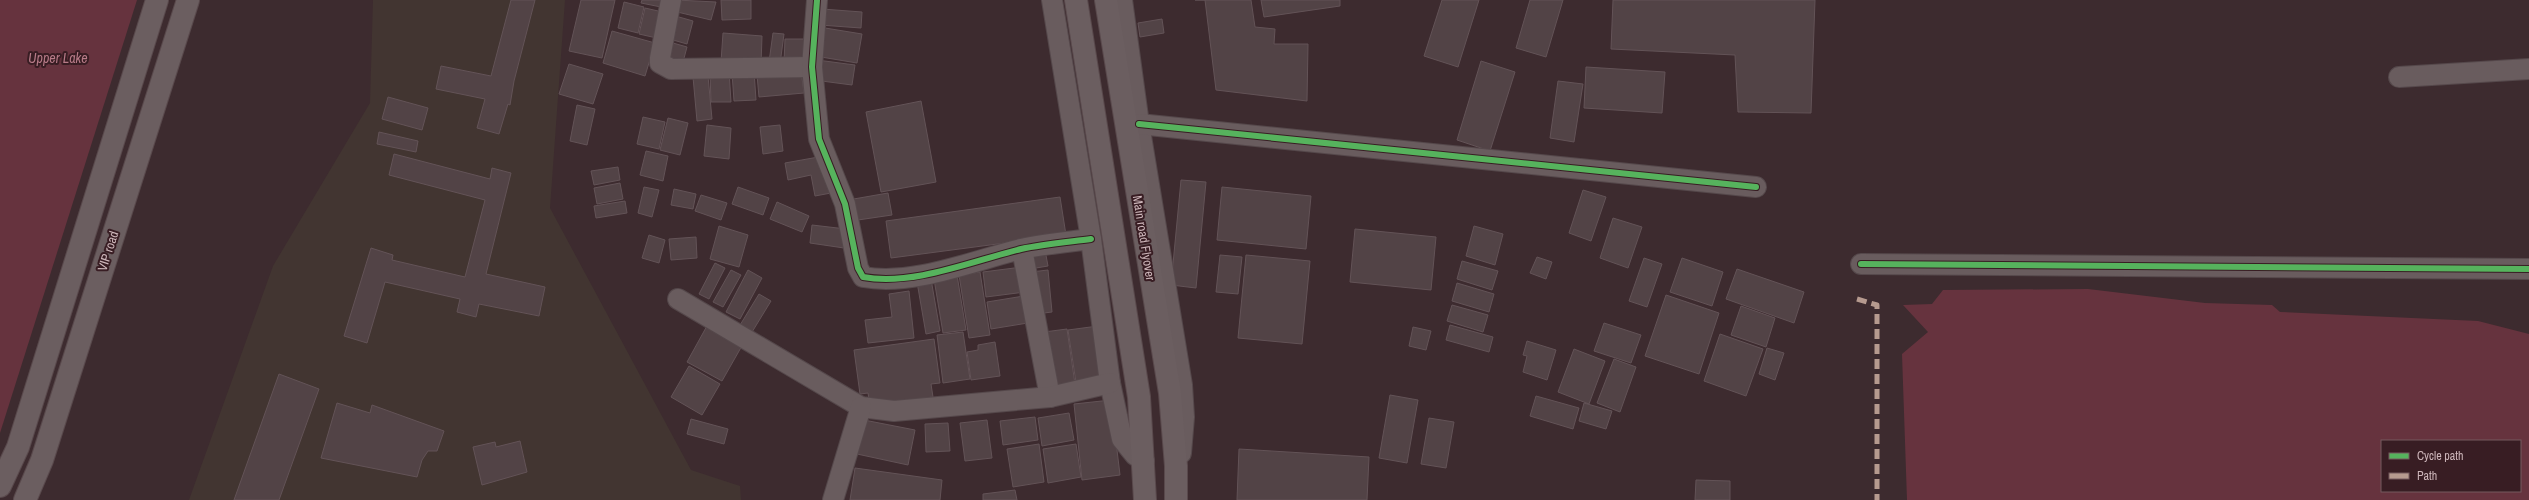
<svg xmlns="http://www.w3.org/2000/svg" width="2529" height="500" font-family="'Archivo Narrow',sans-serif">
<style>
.medical{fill:#423531}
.water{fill:#66333e;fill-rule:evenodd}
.building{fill:#524346;stroke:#635357}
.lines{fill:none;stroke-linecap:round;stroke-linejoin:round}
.minor-casing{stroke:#55484b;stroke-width:22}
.major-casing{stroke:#59494c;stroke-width:24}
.minor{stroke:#695c5e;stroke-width:20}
.major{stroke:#6b5e60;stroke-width:22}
.quiet{stroke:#b69a8f;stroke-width:5;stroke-dasharray:10 5;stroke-linecap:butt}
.cycleway-casing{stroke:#381d23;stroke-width:8}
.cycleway{stroke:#56b35d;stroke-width:6}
.labels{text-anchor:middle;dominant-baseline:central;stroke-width:4;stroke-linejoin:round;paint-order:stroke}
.street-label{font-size:13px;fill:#cdb6ba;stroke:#381d23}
.water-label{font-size:14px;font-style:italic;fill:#b77b88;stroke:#381d23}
</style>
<rect width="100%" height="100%" fill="#3d2b2f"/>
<!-- medical -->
<path class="medical" d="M373,0H565L550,208L691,470L740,486L741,500H189L273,266L370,103Z"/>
<!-- water -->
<g class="water">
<path d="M0,0H137L0,433Z"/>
<path d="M2088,289L2205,303L2272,305L2280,312L2478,321L2529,334V500H1907L1902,354L1928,332L1903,305L1932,304L1943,290ZM2382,441H2520V491H2382Z"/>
</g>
<!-- building -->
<g class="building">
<path d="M511,0H535L514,81L510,105L508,104L499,134L477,128L485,99L436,89L441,66L491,76Z"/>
<path d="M581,0H615L602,58L569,51Z"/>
<path d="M642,0H668L666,8L641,3Z"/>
<path d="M676,0L716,2L711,20L673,11Z"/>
<path d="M721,0H751V19L722,20Z"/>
<path d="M1195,0H1251L1255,27L1275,29L1274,44H1308L1307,101L1216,90L1205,0Z"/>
<path d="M1261,0H1340V6L1264,17Z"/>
<path d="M1442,0H1479L1458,67L1424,56Z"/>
<path d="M1530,0H1563L1546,57L1516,48Z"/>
<path d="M1613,0H1815L1811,113L1738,112L1735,55L1611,49Z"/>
<path d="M624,2L644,7L638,33L618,28Z"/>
<path d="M645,8L667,13L661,39L639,34Z"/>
<path d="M822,9L862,12L861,28L820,25Z"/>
<path d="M672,15L693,21L687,44L666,38Z"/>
<path d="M1162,19L1164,33L1140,37L1138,23Z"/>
<path d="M819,27L862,34L857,63L815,56Z"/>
<path d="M612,31L655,43L645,76L603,63Z"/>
<path d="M723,33L762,36L761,65L721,62Z"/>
<path d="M773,33L784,34L780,64L769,62Z"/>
<path d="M785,39H807L806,64L784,63Z"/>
<path d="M666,41L687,47L683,62L662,57Z"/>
<path d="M817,60L855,65L852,85L814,80Z"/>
<path d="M1481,61L1515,72L1490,151L1457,140Z"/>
<path d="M569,64L603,74L593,104L559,94Z"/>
<path d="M1586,67L1665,72L1662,113L1584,108Z"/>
<path d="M801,70L804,93L759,97L757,75Z"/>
<path d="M729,71L731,102H711L710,72Z"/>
<path d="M754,71L756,100L734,101L732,73Z"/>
<path d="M708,76L712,119L697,121L693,77Z"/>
<path d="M1558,81L1583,84L1574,142L1550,138Z"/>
<path d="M388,97L428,108L422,130L382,119Z"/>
<path d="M921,101L936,182L881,192L866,112Z"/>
<path d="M577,105L595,109L587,145L570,141Z"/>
<path d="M643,117L665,122L659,149L637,144Z"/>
<path d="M668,118L688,123L680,155L660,150Z"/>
<path d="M707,125L731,128L729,159L704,156Z"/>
<path d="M780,125L783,151L763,154L760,127Z"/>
<path d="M379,132L418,141L416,152L377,144Z"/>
<path d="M646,151L668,156L663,181L640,175Z"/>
<path d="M394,154L490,179L492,168L511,173L486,274L545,287L539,316L479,304L476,317L457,312L460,299L385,282L367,343L344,336L371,248L393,255L392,260L465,277L485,200L389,175Z"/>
<path d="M824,156L831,193L815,196L811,175L788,180L785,163Z"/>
<path d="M618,167L620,180L594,185L591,171Z"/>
<path d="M1181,180L1206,182L1196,288L1171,285Z"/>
<path d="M620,183L623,199L597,204L594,188Z"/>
<path d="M644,187L659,190L652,217L638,213Z"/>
<path d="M738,187L769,198L763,215L732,204Z"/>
<path d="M1222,187L1311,196L1306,249L1217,240Z"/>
<path d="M674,189L696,194L693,209L671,205Z"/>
<path d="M1583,190L1606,197L1591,241L1569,233Z"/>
<path d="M888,193L892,215L851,221L848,200Z"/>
<path d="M701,195L727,203L721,220L695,211Z"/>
<path d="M1060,197L1066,235L891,258L886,221Z"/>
<path d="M625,201L627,213L596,218L594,206Z"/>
<path d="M777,202L809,216L802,232L770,219Z"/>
<path d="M1613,218L1642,227L1628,268L1600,258Z"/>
<path d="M812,225L846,229L844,248L810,243Z"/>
<path d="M719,226L748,235L739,267L710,259Z"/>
<path d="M1474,226L1503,234L1495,265L1466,256Z"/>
<path d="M1355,229L1436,237L1431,290L1350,282Z"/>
<path d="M649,235L665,240L659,263L642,258Z"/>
<path d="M696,237L697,258L671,260L669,239Z"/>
<path d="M1045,250L1048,266L1030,269L1027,253Z"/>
<path d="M1220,255L1242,257L1238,294L1216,292Z"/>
<path d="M1246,255L1310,261L1302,344L1238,338Z"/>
<path d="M1537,257L1552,262L1546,279L1530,273Z"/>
<path d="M1644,258L1662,264L1647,307L1629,301Z"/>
<path d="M1682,258L1723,272L1712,306L1670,292Z"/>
<path d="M1462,261L1498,271L1492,290L1457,279Z"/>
<path d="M715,263L725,268L709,299L699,294Z"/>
<path d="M1022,267L1025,292L986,297L983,272Z"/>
<path d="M1737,269L1804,292L1794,323L1726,299Z"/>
<path d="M731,270L741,275L723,307L713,302Z"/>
<path d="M748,270L762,278L740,319L726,312Z"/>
<path d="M1048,270L1052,312L1036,314L1031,272Z"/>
<path d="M980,272L990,335L969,338L959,275Z"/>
<path d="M957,275L966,330L943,333L934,279Z"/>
<path d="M931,279L940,331L926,334L917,282Z"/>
<path d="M1457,283L1494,294L1489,312L1452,301Z"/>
<path d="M909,291L914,338L868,343L865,320L892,317L889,294Z"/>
<path d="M759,294L771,301L749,337L737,330Z"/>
<path d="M1030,295L1034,322L991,329L987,302Z"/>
<path d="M1666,295L1719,313L1699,374L1645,356Z"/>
<path d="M1452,305L1488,315L1483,332L1447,321Z"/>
<path d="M1741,306L1775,318L1766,347L1731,335Z"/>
<path d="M1604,323L1641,335L1631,363L1594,351Z"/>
<path d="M708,324L743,344L722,381L687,362Z"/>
<path d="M1450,325L1493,337L1489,352L1446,340Z"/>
<path d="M1098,326L1107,384L1077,389L1068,330Z"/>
<path d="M1413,327L1431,331L1426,350L1409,346Z"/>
<path d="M1067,329L1075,384L1052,388L1044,332Z"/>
<path d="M963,332L970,379L943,383L937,335Z"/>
<path d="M1720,334L1763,349L1746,396L1704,381Z"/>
<path d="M934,339L940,383L931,384L933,397L870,406L868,393L860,394L854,350Z"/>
<path d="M1527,341L1556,350L1547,380L1523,372L1527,356L1523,355Z"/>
<path d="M995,342L1000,376L971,380L967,352L978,350V345Z"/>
<path d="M1767,348L1784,353L1775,380L1759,374Z"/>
<path d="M1574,349L1605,361L1589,404L1558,392Z"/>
<path d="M1614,359L1636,367L1620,412L1597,403Z"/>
<path d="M689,366L720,384L702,415L671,397Z"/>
<path d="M279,374L319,389L279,500H234Z"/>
<path d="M1390,395L1418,400L1407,463L1379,458Z"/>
<path d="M1536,396L1579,408L1573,429L1530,416Z"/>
<path d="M1111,400L1120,475L1082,480L1074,404Z"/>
<path d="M337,403L370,413L372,405L444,431L437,451H428L422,460L417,477L321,458Z"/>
<path d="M1584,403L1612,411L1606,429L1579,421Z"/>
<path d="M1069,413L1074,440L1042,446L1038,418Z"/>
<path d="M1035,417L1038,440L1003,445L1000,421Z"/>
<path d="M1429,418L1454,422L1446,468L1421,464Z"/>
<path d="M691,419L728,429L724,444L687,434Z"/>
<path d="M864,420L915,430L908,465L857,454Z"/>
<path d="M987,420L992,458L965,461L960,423Z"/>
<path d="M948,423L950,451L926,452L925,424Z"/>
<path d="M520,441L527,472L482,485L473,447L495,442L496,447Z"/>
<path d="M1039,444L1044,482L1013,487L1007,449Z"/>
<path d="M1076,444L1081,477L1048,483L1043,449Z"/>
<path d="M1239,449L1369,457L1367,500H1237Z"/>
<path d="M855,468L942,480L940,500H850Z"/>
<path d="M1696,480L1730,481V500H1695Z"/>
<path d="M1015,490L1017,500H983V494Z"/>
</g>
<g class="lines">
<defs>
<g id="minor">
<path d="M671,0L660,58V63L671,69L812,67"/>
<path d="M817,0L812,67L819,139L845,204L858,268L863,277C914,286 972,261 1021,249C1044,244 1068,242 1091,239"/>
<path d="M1052,0L1091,239L1110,383L1122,439L1135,455L1144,461"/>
<path d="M1122,0L1139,124L1182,385L1184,417L1181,453"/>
<path d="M2399,77L2529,69"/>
<path d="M1139,124L1756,187"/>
<path d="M1022,249L1050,397"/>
<path d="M1861,264L2529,269"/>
<path d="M678,299L861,407L894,411L1050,397L1110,383"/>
<path d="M833,500L861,407"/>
</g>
<g id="major">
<path d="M1076,0L1139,397L1145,500"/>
<path d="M1106,0L1170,393L1176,466V500"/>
<path d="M0,486L18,447L157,0"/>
<path d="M25,500L42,460L188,0"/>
</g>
</defs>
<!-- minor casing -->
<use href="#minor" class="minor-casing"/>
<!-- major casing -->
<use href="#major" class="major-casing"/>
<!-- minor -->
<use href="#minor" class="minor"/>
<!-- major -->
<use href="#major" class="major"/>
<!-- quiet -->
<path class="quiet" d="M1857,299L1877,305V500"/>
<defs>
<g id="cycleway">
<path d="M817,0L812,67L819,139L845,204L858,268L863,277C914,286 972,261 1021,249C1044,244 1068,242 1091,239"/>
<path d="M1139,124L1756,187"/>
<path d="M1861,264L2529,269"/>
</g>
</defs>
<!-- cycleway casing -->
<use href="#cycleway" class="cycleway-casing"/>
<!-- cycleway -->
<use href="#cycleway" class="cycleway"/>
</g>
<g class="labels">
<!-- street labels -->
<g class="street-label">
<text transform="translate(1144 238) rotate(81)">Main road Flyover</text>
<text transform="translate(108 251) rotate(-72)">VIP road</text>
</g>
<!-- water labels -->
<g class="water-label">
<text x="58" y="58">Upper Lake</text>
</g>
</g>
<!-- legend -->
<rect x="2381" y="440" width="140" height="52" fill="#381d23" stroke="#745a5f"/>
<rect x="2389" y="453" width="20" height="6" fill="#56b35d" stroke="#745a5f"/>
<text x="2417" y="460" font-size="12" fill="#cdb6ba">Cycle path</text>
<rect x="2389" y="473" width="20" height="6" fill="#b69a8f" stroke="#745a5f"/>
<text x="2417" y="480" font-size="12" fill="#cdb6ba">Path</text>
</svg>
